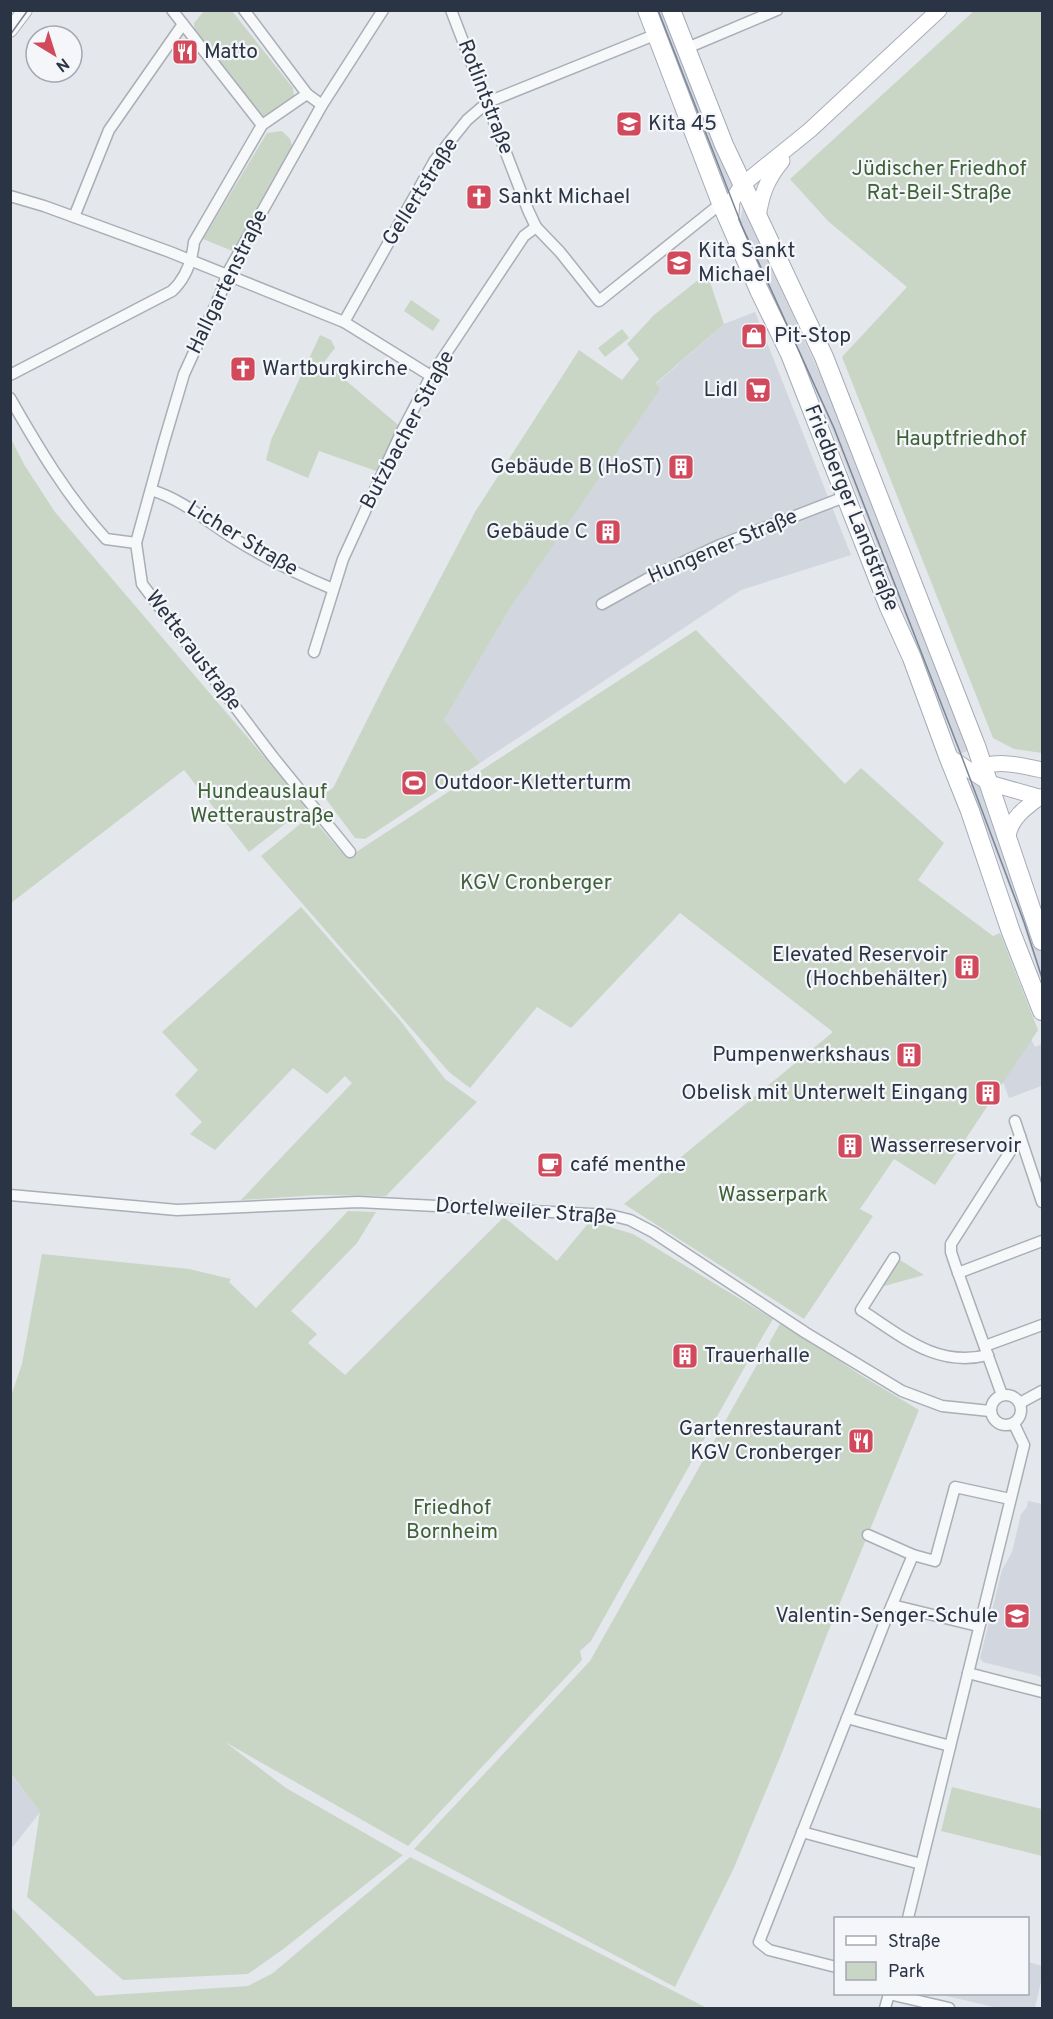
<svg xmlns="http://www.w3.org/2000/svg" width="1053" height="2019" font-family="Overpass,sans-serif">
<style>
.built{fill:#d2d6de}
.green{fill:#c9d6c5}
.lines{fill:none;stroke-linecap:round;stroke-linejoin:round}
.minor-casing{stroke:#a9aeb7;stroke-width:13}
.tertiary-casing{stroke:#a9aeb7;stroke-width:16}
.secondary-casing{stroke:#a9aeb7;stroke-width:17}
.primary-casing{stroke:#a3abb8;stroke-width:20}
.minor{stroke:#f7f8fa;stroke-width:10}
.tertiary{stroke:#f7f8fa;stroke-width:14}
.secondary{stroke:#fff;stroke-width:15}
.primary{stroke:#fff;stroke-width:18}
.tram{stroke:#7d8696;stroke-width:1.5}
.labels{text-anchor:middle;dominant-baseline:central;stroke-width:4.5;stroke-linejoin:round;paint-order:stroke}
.poi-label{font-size:21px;fill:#2b3445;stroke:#f4f6f9;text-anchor:start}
.street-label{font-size:21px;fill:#2b3445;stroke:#f4f6f9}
.park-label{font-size:21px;fill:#3f6138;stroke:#f4f6f9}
</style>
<rect width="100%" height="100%" fill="#e4e7ec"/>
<!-- built -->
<g class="built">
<path d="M655,11H666L734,184L726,193Z"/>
<path d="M743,206L833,403L968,751L959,754L957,748L823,407L739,227Z"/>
<path d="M755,312L851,555L741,590L480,763L444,720L509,610L549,551L656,384L724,324Z"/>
<path d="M973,783L981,786L1042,952V983L1019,912L970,786Z"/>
<path d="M1031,1039L1035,1047L1042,1044V1078L1041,1086L1009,1098L1003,1082Z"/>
<path d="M1028,1501L1042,1504V1680L1039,1676L983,1662L980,1658L1002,1570L1012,1552L1021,1514L1027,1507Z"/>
<path d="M10,1774L41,1811L11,1849H10Z"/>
<path d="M1028,1962L1042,1966V1977L1035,2008H998L938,1994H1028Z"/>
</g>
<!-- green -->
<g class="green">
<path d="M975,10L1042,11V753L1014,749L993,738L842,357L907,287L828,221L790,179Z"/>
<path d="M204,11H232L293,88L294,99L262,117L195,34L194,23Z"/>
<path d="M282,131L290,139L294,153L235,252L203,239L267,133Z"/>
<path d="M707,273L724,324L656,383L660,389L509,610L444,720L480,763L365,839L355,838L323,795L333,788L387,680L475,512L579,350L622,380L639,359L627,344L654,315Z"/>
<path d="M411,300L440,320L433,331L404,311Z"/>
<path d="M622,329L629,338L605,357L598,348Z"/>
<path d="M320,335L331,340L335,348L324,362L403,429L382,473L319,451L308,478L266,460L271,440Z"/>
<path d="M10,437L25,466L55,512L307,807L249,852L184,770L11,903Z"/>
<path d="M696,630L845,784L861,768L944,843L918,880L993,936L1000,933L1038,1030L935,1185L894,1159L860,1209L873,1216L804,1319L624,1204L833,1032L680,913L571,1028L537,1007L470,1088L449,1072L261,856L310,816L347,858Z"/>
<path d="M301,907L399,1019L445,1079L477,1102L386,1196L317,1195L241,1200L352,1083L345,1076L327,1094L293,1068L215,1150L190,1134L202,1122L175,1095L198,1070L162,1032Z"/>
<path d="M348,1211L376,1212L357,1243L291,1311L317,1334L308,1343L345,1375L504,1217L557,1261L590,1221L633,1234L773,1319L747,1363L591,1641L580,1651L582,1660L408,1846L225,1742L286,1788L403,1855L282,1950L248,1974L123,1980L27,1897L40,1811L11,1774V1396L22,1364L42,1254L189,1269L231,1279L229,1282L256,1308Z"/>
<path d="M897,1258L924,1275L877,1288Z"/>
<path d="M781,1322L859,1374L919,1410L826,1637L783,1750L733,1870L675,1987L414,1849L590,1661Z"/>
<path d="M952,1787L1042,1809V1856L941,1831Z"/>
<path d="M410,1857L707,2008H11V1907L96,1996L248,1986L273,1973Z"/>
</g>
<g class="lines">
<defs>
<g id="minor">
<path d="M172,10L262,125"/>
<path d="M244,10L307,94L322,105"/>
<path d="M451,10L528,210L536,227L560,252L599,301L724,201"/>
<path d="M687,48L777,10"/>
<path d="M10,196L44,206L170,252L344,322L431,376"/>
<path d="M74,217L109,130L183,24"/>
<path d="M344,322L435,160L467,120L488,102L657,34"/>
<path d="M10,375L172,291C186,278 192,261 194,242L262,125L307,94"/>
<path d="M10,398C39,449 67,496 106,539L136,543"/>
<path d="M151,490C181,499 204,519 230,536C263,557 297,574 333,589"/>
<path d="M602,604L647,579L720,545L847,496"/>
<path d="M314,652L343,559L401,433L431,376L524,236L536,227"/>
<path d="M350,852L273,757L142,584L136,543L163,445L184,374L221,293L227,274L322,105L383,10"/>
<path d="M1015,1121L1042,1202"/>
<path d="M10,1195L177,1210L358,1202L610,1215L630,1220L653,1232L806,1333L902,1391L942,1406L990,1411"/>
<path d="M894,1258L861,1310C902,1336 936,1368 988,1355"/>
<path d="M958,1273L1042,1241"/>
<path d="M985,1346L1042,1325"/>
<circle cx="1006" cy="1410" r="15"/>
<path d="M1002,1395L956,1267L951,1252V1244L1020,1136"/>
<path d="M1020,1403L1042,1391"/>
<path d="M868,1535L913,1555"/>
<path d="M892,1605L978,1626"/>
<path d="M968,1673L1042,1692"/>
<path d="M847,1718L950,1746"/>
<path d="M802,1832L921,1864"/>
<path d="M908,1918L1024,1445L1014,1424"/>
<path d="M836,1967L769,1950L759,1942L886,1619L913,1555L935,1561L955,1487L1010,1499"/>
<path d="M889,1994L949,2008"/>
<path d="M885,2008L889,1994"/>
</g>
<path id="tertiary" d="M10,30L25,10"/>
<g id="secondary">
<path d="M758,218C761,195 767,179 782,161"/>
<path d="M730,224L732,201L742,185L810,130L939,10"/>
<path d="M948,756L989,783L1042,798"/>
<path d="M972,771C993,758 1020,765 1042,770"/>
<path d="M1008,836C1011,818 1025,808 1040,797"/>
</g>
<g id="primary">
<path d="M647,10L721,203L759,290L790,354L889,607L912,658L948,756L970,811L1011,932L1042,1011"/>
<path d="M671,10L724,145L824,357L976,746L1042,941"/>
</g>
</defs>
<!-- minor casing -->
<use href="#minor" class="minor-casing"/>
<!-- tertiary casing -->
<use href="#tertiary" class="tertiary-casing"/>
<!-- secondary casing -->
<use href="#secondary" class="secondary-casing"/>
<!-- primary casing -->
<use href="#primary" class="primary-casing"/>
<!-- minor -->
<use href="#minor" class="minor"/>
<!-- tertiary -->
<use href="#tertiary" class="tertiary"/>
<!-- secondary -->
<use href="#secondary" class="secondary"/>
<!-- primary -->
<use href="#primary" class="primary"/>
<!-- tram -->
<g class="tram">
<path d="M658,10L742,226L834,428L960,752L1024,922L1042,978"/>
<path d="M10,35L28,10"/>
</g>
</g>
<!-- icons -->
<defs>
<symbol id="restaurant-square" viewBox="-11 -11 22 22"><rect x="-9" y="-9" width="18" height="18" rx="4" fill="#d1495b" stroke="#f4f6f9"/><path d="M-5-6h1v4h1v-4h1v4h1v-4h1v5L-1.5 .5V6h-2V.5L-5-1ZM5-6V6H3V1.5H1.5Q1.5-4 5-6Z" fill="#fff"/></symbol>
<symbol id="school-square" viewBox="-11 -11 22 22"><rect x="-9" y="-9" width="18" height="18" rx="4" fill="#d1495b" stroke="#f4f6f9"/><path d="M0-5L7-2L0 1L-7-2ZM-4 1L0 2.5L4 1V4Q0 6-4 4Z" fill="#fff"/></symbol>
<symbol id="church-square" viewBox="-11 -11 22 22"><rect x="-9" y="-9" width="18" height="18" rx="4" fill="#d1495b" stroke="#f4f6f9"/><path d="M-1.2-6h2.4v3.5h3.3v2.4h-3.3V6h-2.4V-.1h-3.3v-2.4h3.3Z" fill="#fff"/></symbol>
<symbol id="shop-square" viewBox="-11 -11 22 22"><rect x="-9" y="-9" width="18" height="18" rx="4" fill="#d1495b" stroke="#f4f6f9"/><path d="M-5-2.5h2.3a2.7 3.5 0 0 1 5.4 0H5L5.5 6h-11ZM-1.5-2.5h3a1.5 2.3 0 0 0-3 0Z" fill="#fff"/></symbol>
<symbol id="supermarket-square" viewBox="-11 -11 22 22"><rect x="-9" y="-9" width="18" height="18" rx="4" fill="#d1495b" stroke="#f4f6f9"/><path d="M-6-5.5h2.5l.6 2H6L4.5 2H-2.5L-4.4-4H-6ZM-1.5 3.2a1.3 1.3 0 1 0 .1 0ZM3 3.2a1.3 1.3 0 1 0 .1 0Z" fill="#fff"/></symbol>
<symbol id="building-square" viewBox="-11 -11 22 22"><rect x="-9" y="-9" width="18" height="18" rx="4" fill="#d1495b" stroke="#f4f6f9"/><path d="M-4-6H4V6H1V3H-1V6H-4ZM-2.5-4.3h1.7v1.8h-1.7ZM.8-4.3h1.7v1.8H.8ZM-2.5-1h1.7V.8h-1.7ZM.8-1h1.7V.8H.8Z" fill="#fff"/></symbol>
<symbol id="stadium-square" viewBox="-11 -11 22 22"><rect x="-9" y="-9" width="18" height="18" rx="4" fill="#d1495b" stroke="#f4f6f9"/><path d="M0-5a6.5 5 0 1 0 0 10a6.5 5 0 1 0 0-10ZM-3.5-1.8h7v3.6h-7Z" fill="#fff"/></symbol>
<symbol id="cafe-square" viewBox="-11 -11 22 22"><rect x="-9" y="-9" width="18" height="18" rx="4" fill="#d1495b" stroke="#f4f6f9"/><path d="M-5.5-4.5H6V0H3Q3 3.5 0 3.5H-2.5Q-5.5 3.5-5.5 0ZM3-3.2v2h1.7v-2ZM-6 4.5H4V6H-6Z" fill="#fff"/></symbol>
</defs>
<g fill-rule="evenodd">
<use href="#restaurant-square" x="170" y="37" width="30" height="30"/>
<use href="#school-square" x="614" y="109" width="30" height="30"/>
<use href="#church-square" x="464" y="182" width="30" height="30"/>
<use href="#school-square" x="664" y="248" width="30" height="30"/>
<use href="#shop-square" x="739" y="321" width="30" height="30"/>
<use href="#church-square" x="228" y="354" width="30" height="30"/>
<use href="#supermarket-square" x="743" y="375" width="30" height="30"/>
<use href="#building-square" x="666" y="452" width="30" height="30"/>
<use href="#building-square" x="593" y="517" width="30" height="30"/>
<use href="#stadium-square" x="399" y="768" width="30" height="30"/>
<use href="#building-square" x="952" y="952" width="30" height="30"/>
<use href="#building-square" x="894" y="1040" width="30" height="30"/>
<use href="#building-square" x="973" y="1078" width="30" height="30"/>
<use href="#building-square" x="835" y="1131" width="30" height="30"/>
<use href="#cafe-square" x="535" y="1150" width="30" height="30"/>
<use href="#building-square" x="670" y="1341" width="30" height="30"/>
<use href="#restaurant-square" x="846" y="1426" width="30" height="30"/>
<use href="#school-square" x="1002" y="1601" width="30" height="30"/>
</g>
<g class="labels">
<!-- poi labels -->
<g class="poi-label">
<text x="204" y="52">Matto</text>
<text x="648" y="124">Kita 45</text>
<text x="498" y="197">Sankt Michael</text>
<text x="698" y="251">Kita Sankt<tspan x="698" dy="24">Michael</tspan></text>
<text x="774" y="336">Pit-Stop</text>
<text x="262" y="369">Wartburgkirche</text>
<text x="738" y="390" text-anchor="end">Lidl</text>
<text x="662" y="467" text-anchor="end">Gebäude B (HoST)</text>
<text x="588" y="532" text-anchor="end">Gebäude C</text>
<text x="434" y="783">Outdoor-Kletterturm</text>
<text x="948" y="955" text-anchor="end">Elevated Reservoir<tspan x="948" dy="24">(Hochbehälter)</tspan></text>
<text x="890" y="1055" text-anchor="end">Pumpenwerkshaus</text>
<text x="968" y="1093" text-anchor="end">Obelisk mit Unterwelt Eingang</text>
<text x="870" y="1146">Wasserreservoir</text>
<text x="570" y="1165">café menthe</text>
<text x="704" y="1356">Trauerhalle</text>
<text x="842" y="1429" text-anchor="end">Gartenrestaurant<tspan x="842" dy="24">KGV Cronberger</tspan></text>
<text x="998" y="1616" text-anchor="end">Valentin-Senger-Schule</text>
</g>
<!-- street labels -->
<g class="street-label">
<text transform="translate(485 97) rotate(69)">Rotlintstraße</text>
<text transform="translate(421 192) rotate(-58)">Gellertstraße</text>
<text transform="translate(228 282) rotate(-64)">Hallgartenstraße</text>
<text transform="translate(408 430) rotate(-62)">Butzbacher Straße</text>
<text transform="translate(851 508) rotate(68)">Friedberger Landstraße</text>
<text transform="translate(242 539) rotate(31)">Licher Straße</text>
<text transform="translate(723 547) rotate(-23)">Hungener Straße</text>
<text transform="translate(193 651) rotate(53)">Wetteraustraße</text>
<text transform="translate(526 1212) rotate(4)">Dortelweiler Straße</text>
</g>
<!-- park labels -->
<g class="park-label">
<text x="939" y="169">Jüdischer Friedhof<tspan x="939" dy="24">Rat-Beil-Straße</tspan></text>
<text x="961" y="439">Hauptfriedhof</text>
<text x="262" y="792">Hundeauslauf<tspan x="262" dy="24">Wetteraustraße</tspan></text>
<text x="536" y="883">KGV Cronberger</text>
<text x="773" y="1195">Wasserpark</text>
<text x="452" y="1508">Friedhof<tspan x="452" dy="24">Bornheim</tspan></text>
</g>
</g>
<!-- border -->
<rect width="1053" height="2019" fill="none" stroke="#2b3445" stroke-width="24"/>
<!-- legend -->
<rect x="834" y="1917" width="195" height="78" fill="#f4f6f9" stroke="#a4a8b1" stroke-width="1.5"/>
<rect x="846" y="1936" width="30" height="9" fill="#ffffff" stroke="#a4a8b1" stroke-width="1.5"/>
<text x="888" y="1947" font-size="18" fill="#2b3445">Straße</text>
<rect x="846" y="1962" width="30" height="18" fill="#c9d6c5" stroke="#a4a8b1" stroke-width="1.5"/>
<text x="888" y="1977" font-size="18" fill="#2b3445">Park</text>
<!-- north arrow -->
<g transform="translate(54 54) rotate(142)"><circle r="28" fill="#f4f6f9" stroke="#a4a8b1" stroke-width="1.5"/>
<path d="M0-4.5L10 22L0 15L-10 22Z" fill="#d1495b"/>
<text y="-9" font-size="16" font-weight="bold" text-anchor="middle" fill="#2b3445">N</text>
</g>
</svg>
